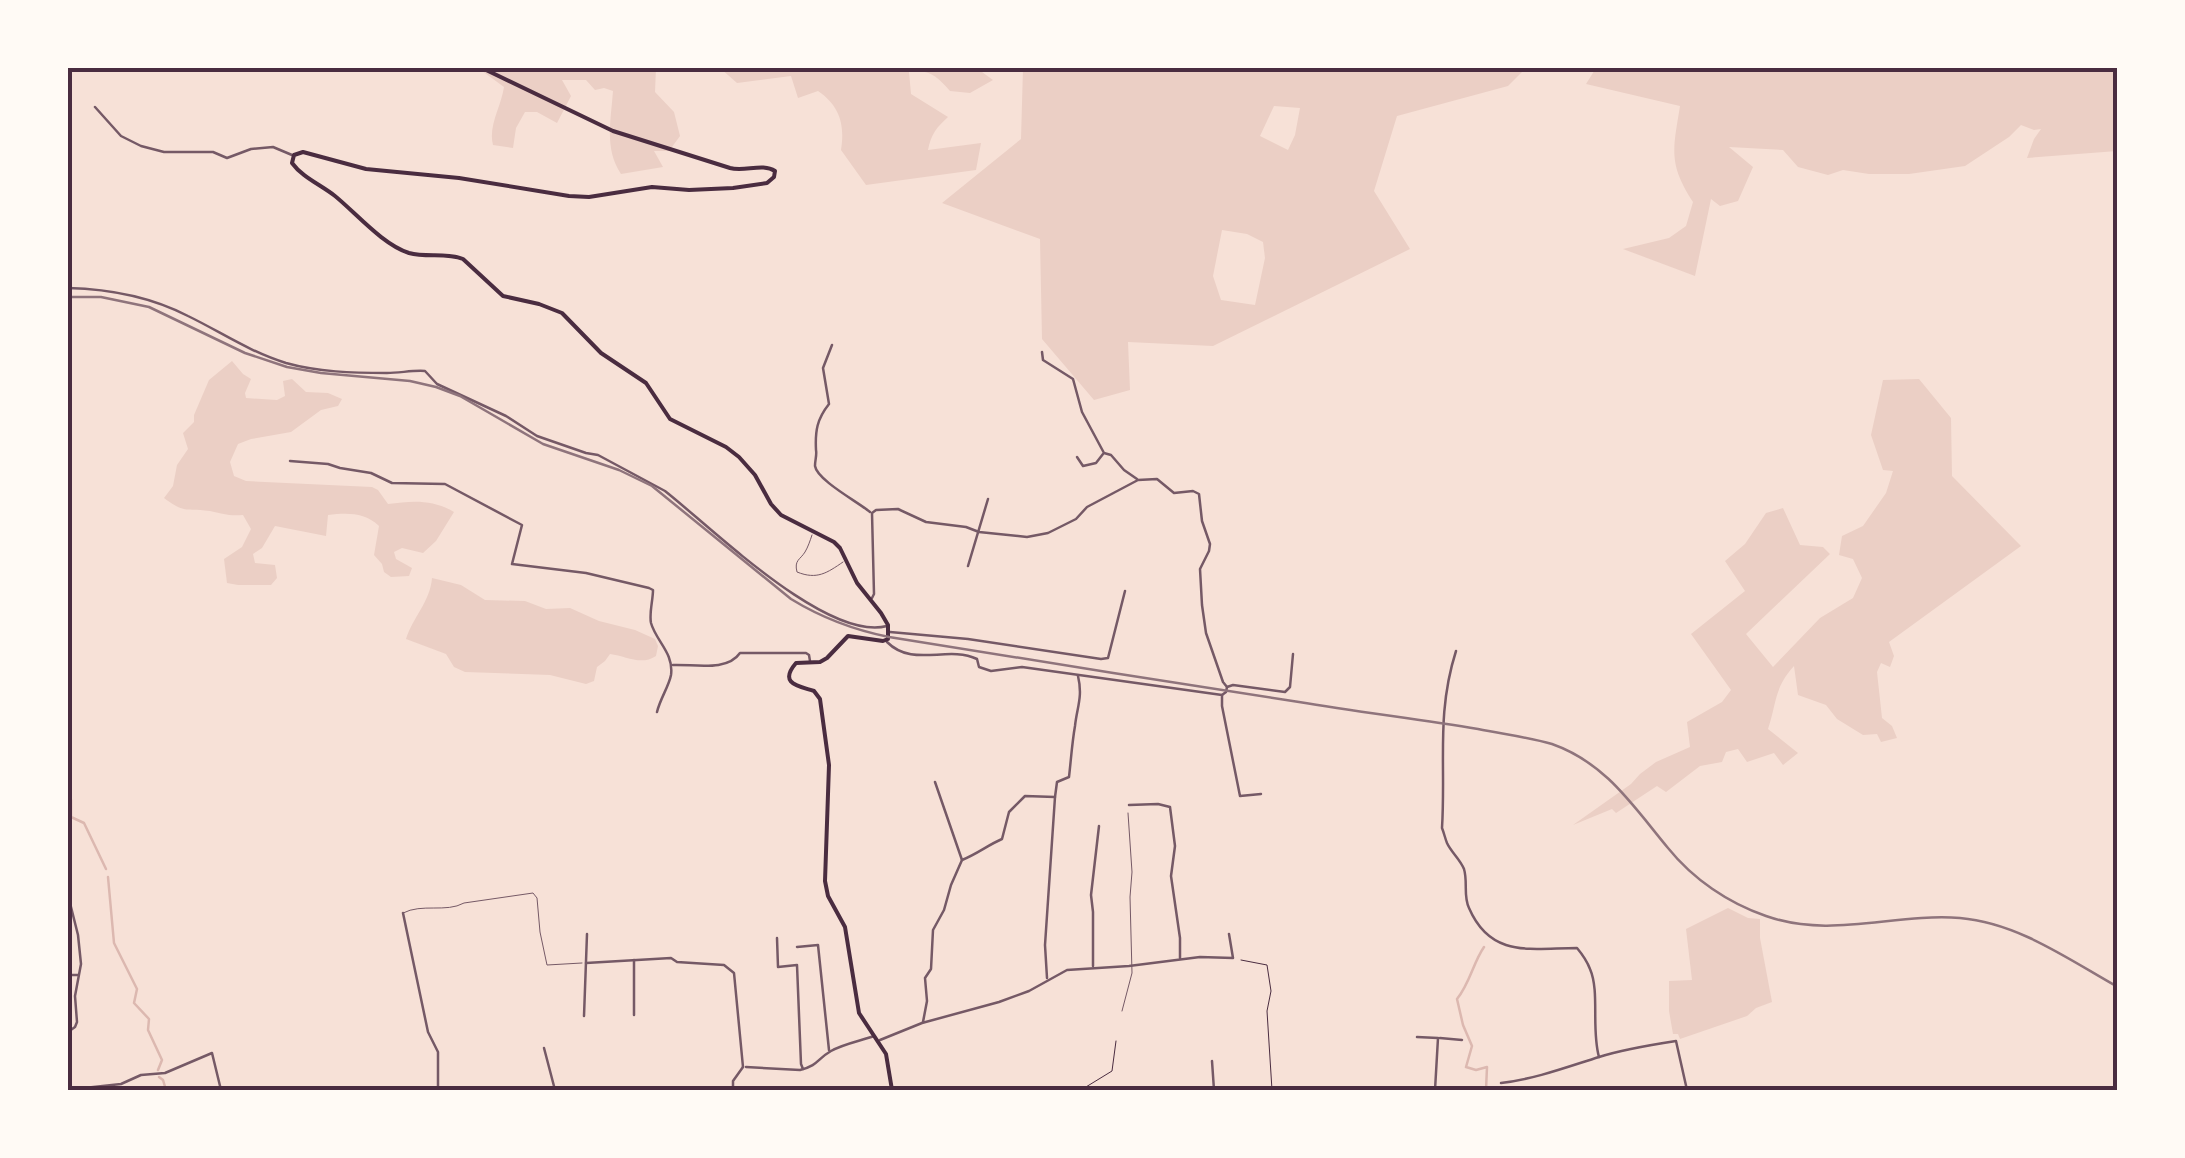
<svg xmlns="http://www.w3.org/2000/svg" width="2185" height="1158" font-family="'IBM Plex Sans',sans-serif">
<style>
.green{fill:#ebcfc5;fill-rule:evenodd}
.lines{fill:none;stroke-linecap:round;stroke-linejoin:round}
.stream{stroke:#dcb8b0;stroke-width:2.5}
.path{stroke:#4a2c40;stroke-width:1}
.service{stroke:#755966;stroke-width:1}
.minor{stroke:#755966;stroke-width:2.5}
.tertiary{stroke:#755966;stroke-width:2.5}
.secondary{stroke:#4a2c40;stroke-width:4}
.rail{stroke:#8f747c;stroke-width:2.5}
.neatline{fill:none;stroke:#4a2c40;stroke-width:4}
</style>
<rect width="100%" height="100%" fill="#f7e1d7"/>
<!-- green -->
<g class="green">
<path d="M478,68H656L655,92L674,112L680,136L669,151H654L663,167L621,174C604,149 611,120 613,91L604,88L595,90L586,80H562L571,96L557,123L537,112H525L516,128L513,148L493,145C488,126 501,107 504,87Z"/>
<path d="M720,68H980L982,72L993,80L970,93L950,91C938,77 928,68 909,72L911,94L948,117C937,127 931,134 928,150L981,143L976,170L866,185L841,150C845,125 840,106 818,91L798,98L791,76L737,83Z"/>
<path d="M1023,68H1526L1508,86L1397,116L1374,191L1410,249L1213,346L1128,342L1130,390L1094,400L1042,339L1040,239L942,203L1021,139ZM1274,106L1300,108L1295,135L1288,150L1260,136ZM1222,230L1247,234L1263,242L1265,258L1255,305L1221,300L1213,276Z"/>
<path d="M1596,68H2117V151L2027,158L2034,139L2041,129L2034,130L2021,125L2009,137L1965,166L1909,174H1869L1843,170L1828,175L1798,167L1783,150L1729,147L1753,167L1738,201L1720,206L1711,199L1695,276L1623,249L1669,238L1686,226L1693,202C1668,163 1673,150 1680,106L1586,84Z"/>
<path d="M232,361L243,374L251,379L245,393L246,398L277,400L285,396L283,381L292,379L306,392L328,393L342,399L338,406L321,410L291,432L251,439L238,444L230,462L234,476L246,481L372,487L378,490L388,504C412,501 432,499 454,512L436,541L423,553L402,548L394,552L396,559L412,568L409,576L391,577L384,572L382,564L374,555L379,526C364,512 347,513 328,515L326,536L275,526L262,548L253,554L255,563L275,565L277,578L271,585H238L227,583L224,559L242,547L251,529L243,515C227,516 225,514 210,511C187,508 185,514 164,498L173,486L177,465L188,449L183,433L194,422V415L209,380Z"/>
<path d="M1919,379L1951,418L1952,476L2021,546L1889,642L1894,656L1890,667L1881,663L1877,672L1882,718L1892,726L1897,738L1881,742L1877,734L1863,735L1837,719L1826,705L1798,695L1794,666C1774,688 1777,702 1768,729L1798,753L1783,765L1774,753L1747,762L1738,749L1726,752L1722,762L1700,766L1666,792L1657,786L1616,813L1612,809L1573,825L1631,784L1640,774L1656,762L1690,747L1687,722L1722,702L1731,690L1691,634L1745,591L1725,561L1745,544L1766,513L1783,508L1800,545L1823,547L1830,554L1746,634L1773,667L1820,618L1853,598L1862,578L1853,559L1839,555L1842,536L1863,526L1886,493L1893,471L1883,470L1871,435L1883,380Z"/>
<path d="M432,578L461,585L485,600L525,601L546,609L570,608L599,621L635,630L655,639L658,646L656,656C641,666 626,656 610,654L605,661L597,667L594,681L586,684L550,675L465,672L454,667L446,654L406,639C413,617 430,602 432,578Z"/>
<path d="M1728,908L1748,918L1760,919V938L1772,1002L1756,1008L1747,1016L1680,1039L1678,1034H1673L1669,1011V981L1692,980L1686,929Z"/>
</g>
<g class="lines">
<!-- stream -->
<g class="stream">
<path d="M68,797L71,800V817L84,823L106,869"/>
<path d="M108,877L114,943L137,989L134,1003L149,1019L148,1030L162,1060L158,1070"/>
<path d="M1484,947C1473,963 1470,983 1457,999L1463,1025L1472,1046L1466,1067L1476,1070L1487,1067L1486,1090"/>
<path d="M159,1077L163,1080L166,1090"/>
</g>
<!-- path -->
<g class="path">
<path d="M1241,960L1267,965L1271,991L1267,1011L1272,1090"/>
<path d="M1081,1090L1112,1071L1116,1041"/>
</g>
<!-- service -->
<g class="service">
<path d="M812,535C810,541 808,547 805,552C800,560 794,560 797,572C817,580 827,573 843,562"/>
<path d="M403,913C422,903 446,913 464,903L533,893L537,898L540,932L547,965L582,963"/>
<path d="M1122,1011L1132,973L1130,897L1132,872L1128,813"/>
</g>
<!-- minor -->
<g class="minor">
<path d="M95,107L121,136L141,146L164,152H213L227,158L251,149L273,147L292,155"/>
<path d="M68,288C109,289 151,297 188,316C221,332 250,352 286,363C318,372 353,373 387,373C400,373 413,370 425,371L437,384L506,416L537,436L586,453L598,455L665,491C712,528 827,642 887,626"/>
<path d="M832,345L823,368L829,404C817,419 815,431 816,450C817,455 815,460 815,466C817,480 858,502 870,512"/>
<path d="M1042,352L1043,360L1073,379L1082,412L1104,453L1111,455L1124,470L1137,479"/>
<path d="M1077,457L1083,466L1096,463L1103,454"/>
<path d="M290,461L328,464L340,468L371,473L392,483L445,484L522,525L512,564L586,573L649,588L653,590C653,600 649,613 651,623C656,641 674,653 671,675C669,686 660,699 657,712"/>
<path d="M968,566L988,499"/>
<path d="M872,598L874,594L872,513L876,510L898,509L926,522L966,527L979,532L1027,537L1048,533L1076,519L1087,507L1138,480L1157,479L1174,493L1193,491L1199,494L1202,521L1210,544L1209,551L1200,569L1202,605L1206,633L1223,682L1227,687L1226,692L1222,695"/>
<path d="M890,632L968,639L1101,659L1108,658L1125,591"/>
<path d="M887,642C913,668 947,645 977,659L979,667L991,671L1022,667L1222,695V706L1240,796L1261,794"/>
<path d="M1456,651C1436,714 1446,764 1442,828C1444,833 1445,838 1447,843C1451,852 1460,859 1464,869C1468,882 1463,896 1469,908C1491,959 1532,948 1577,948C1582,954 1587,961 1590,969C1600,992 1591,1029 1599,1057"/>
<path d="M673,665C694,664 727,672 740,653H806L809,655L810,661"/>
<path d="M1227,687L1233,685L1285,692L1290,687L1293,654"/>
<path d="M1129,805L1158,804L1170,807L1175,846L1171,876L1180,938V958"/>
<path d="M962,860C977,854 988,845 1002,839L1009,812L1025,796L1055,797L1057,782L1069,777C1071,760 1072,743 1075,726C1077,707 1083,697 1078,676"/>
<path d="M403,913L428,1032L438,1052V1090"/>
<path d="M777,938L778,967L797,965L801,1064L803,1069"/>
<path d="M797,947L818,945L829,1050"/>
<path d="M586,963L671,958L677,962L724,965L734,973L743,1067"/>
<path d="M1093,966V912L1091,895L1099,826"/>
<path d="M68,975H78"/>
<path d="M1047,978L1045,945L1055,797"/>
<path d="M634,1015V960"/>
<path d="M584,1016L587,934"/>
<path d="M923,1022L927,1001L925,978L931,969L933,930L944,910L951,885L962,860L935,782"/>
<path d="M1417,1037L1438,1038L1435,1090"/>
<path d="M1440,1038L1462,1040"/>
<path d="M880,1040L922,1023L999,1002L1029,991L1067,970L1129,966L1200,957L1233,958L1229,934"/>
<path d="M544,1048L555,1090"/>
<path d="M1212,1061L1214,1090"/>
<path d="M746,1067L800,1070C819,1065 817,1059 831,1051C843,1044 860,1041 874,1036"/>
<path d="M1501,1083C1535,1079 1567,1067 1599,1057C1624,1049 1650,1045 1676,1041L1687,1090"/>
<path d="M733,1090V1081L743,1067"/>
</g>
<!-- tertiary -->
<g class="tertiary">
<path d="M68,904L71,907L78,935L81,964L75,996L77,1022L75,1027L68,1032"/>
<path d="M68,1086L75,1089L121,1084L141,1075L165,1073L212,1053L221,1090"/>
</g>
<!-- secondary -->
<path class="secondary" d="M482,68L613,131L730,168C744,172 763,163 775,171L774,177L767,183L733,188L689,190L652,187L589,197L569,196L459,178L366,169L303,152L294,155L292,163C302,177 321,185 335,196C356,213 383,245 409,253C427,258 446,252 463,259L503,296L539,304L562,313L601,353L646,383L670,419L726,447L739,457L755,475L771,504L781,515L834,542L840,548L857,583L881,613L888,625V639L883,641L848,636L827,658L820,662L796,663C778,684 799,686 814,691L820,699L829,765L825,881L828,896L845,927L859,1013L886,1054L892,1090"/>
<!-- rail -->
<path class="rail" d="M68,297H101L149,307L245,353L287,367L321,373L410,381L436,387L460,396L543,444L619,470L652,486L791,599C822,618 854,630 889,637C1026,659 1162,681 1299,702C1358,712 1418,719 1478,729C1502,734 1528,737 1552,744C1606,763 1633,806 1668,848C1693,879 1728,903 1766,916C1832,939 1893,913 1960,918C2018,923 2068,959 2118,987"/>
</g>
<!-- border -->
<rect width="2185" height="1158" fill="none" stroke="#fffaf5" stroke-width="140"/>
<rect x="70" y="70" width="2045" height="1018" class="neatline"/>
</svg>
